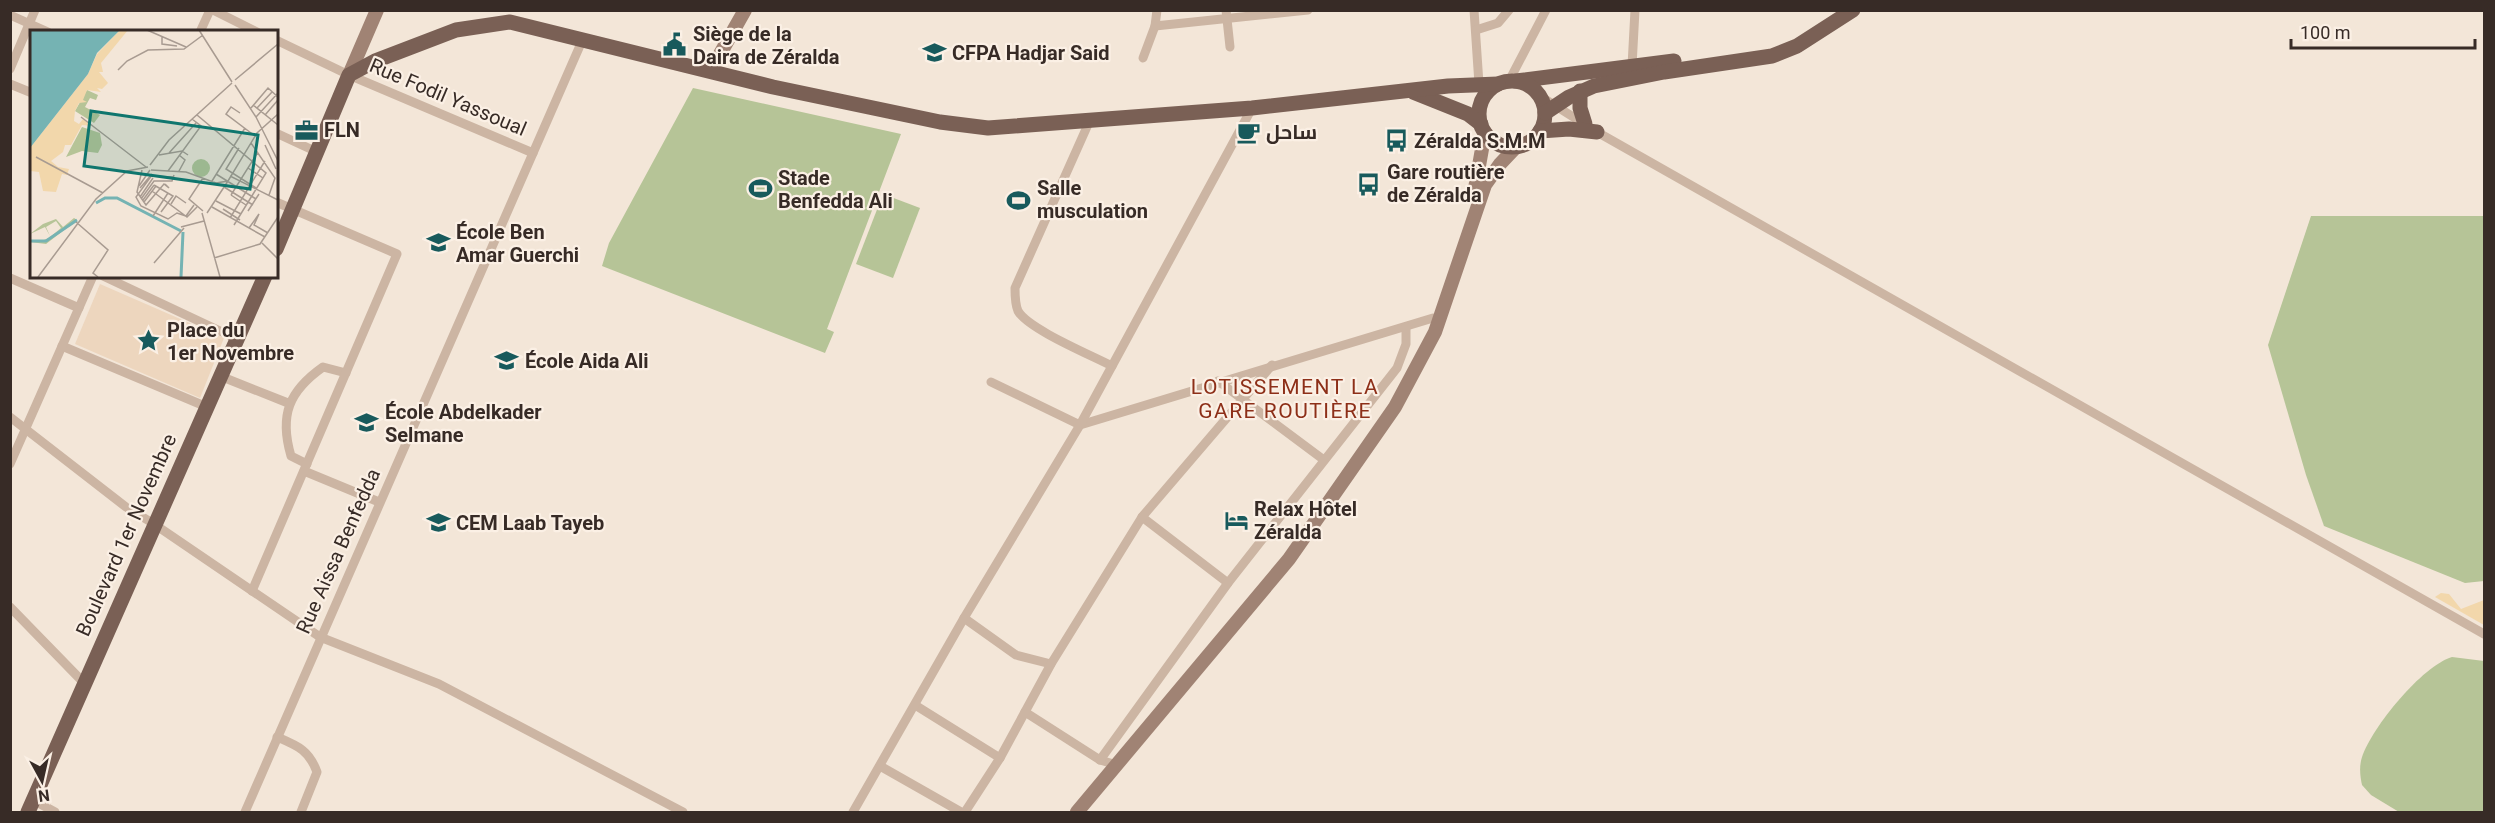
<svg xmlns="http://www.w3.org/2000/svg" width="2495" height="823" font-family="Roboto,Cairo,sans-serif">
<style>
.green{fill:#b6c497}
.sand{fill:#f2d7ab}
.plaza{fill:#edd6be}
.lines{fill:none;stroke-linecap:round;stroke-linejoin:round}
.street{stroke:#ccb5a3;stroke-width:9}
.secondary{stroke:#a08374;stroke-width:14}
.primary{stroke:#7a6055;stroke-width:15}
.labels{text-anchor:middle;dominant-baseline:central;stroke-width:4.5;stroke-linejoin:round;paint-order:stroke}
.poi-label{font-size:20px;font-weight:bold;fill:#372b26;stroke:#fbf0e5;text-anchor:start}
.street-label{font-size:20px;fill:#372b26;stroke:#fbf0e5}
.neighbourhood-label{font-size:21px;letter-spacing:1.5px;fill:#8d2f18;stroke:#fbf0e5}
.inset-river{fill:none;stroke:#75b3b3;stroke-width:3}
.inset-road{fill:none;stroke:#a89b91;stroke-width:1.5}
.view{fill:#0f766e;fill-opacity:0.15;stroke:#0f766e;stroke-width:3}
.inset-edge{fill:none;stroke:#372b26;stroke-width:3}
</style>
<rect width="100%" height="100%" fill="#f3e6d8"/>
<!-- green -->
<g class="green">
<path d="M693,88L901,134L827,329L834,332L825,353L602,266L609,243Z"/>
<path d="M883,194L920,208L893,278L856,264Z"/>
<path d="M2311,216H2484V581L2465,583L2324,526L2306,475L2268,345Z"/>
<path d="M2452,657L2484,661V812H2399L2371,795L2362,785C2360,776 2359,766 2362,757C2372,727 2422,666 2452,657Z"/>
</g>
<!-- sand -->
<path class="sand" d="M2441,593L2449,594L2461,609L2484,600V625L2435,597Z"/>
<!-- plaza -->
<path class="plaza" d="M100,284L224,338L200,398L75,344Z"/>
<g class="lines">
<!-- street -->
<g class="street">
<path d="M213,10L257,32"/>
<path d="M1226,10L1230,47"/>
<path d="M1474,10L1479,84"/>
<path d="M10,15L48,32"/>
<path d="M1155,26L1308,10"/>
<path d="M1476,30L1498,23L1509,10"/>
<path d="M200,32L210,10"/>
<path d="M276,40L349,75L533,153"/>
<path d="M1143,58L1155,26L1157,10"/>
<path d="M1632,66L1635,10"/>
<path d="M10,69L35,10"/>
<path d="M1509,81L1546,10"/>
<path d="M10,84L32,93"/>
<path d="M1540,96L1597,132L2484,634"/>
<path d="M1090,120L1015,288C1015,296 1015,304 1018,311C1028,329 1091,355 1112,366"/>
<path d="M276,133L317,152"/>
<path d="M103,276L237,339"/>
<path d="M10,278L79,308"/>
<path d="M62,346L207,407"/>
<path d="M220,376L288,403"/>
<path d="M1218,381L1324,460"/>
<path d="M991,382L1080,425L1433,318"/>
<path d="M10,417L126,507L154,524L320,637L439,684L683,812"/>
<path d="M10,464L93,276"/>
<path d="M307,464L291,456C279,415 289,391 323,367L346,373"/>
<path d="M304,471L379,502"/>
<path d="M1142,517L1228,583"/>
<path d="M252,591L397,254L276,202"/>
<path d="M10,607L84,683"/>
<path d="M964,618L1016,655L1051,664"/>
<path d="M915,705L1000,758"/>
<path d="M1025,712L1100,760L1117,765"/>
<path d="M277,737C298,746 309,750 317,772L301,812"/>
<path d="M1100,760L1228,583L1397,368L1406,344V327"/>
<path d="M880,766L961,812"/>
<path d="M33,800L55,812"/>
<path d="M245,812L582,41"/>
<path d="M853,812L964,618L1080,425L1252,108"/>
<path d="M965,812L1000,758L1051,664L1142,517L1272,365"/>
</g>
<!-- secondary -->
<g class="secondary">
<path d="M711,70L745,10"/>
<path d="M349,75L377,10"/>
<path d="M1474,194L1485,132"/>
<path d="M1077,812L1289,559L1395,407L1435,332L1485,185L1500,164L1517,146"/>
</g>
<!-- primary -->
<g class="primary">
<path d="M1516,81L1674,61"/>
<circle cx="1512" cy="114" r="33"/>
<path d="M1580,91V108L1585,124"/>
<path d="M1413,92L1468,114L1481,124"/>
<path d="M1545,113L1569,97L1594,86L1664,72L1772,56L1797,46L1853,10"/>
<path d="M1540,131L1569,129L1597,132"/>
<path d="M276,249L349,75L375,61L456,30L510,22L773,87L940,122L988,128L1252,108L1448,86L1498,84"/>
<path d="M28,812L265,276"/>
</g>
</g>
<!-- icons -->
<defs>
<symbol id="civic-bare" viewBox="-9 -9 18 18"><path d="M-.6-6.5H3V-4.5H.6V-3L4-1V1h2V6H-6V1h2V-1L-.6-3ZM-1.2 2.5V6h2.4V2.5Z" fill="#185a5c" stroke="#fbf0e5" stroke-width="2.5" paint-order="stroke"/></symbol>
<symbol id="university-bare" viewBox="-9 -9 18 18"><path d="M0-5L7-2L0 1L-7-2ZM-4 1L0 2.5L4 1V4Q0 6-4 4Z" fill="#185a5c" stroke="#fbf0e5" stroke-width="2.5" paint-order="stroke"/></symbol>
<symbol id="office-bare" viewBox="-9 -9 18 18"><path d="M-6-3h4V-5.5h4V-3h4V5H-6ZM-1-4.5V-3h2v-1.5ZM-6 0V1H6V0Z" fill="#185a5c" stroke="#fbf0e5" stroke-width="2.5" paint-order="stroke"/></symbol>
<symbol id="cafe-bare" viewBox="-9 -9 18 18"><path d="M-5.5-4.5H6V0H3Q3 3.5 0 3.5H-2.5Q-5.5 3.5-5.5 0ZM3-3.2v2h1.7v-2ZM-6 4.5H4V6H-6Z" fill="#185a5c" stroke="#fbf0e5" stroke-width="2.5" paint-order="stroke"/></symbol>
<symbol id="bus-bare" viewBox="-9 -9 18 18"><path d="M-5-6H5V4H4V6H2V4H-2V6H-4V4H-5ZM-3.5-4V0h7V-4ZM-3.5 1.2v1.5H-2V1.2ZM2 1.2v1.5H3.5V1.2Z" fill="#185a5c" stroke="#fbf0e5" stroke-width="2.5" paint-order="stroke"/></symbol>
<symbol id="stadium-bare" viewBox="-9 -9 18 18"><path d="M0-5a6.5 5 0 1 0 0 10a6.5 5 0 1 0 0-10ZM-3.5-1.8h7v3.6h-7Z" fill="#185a5c" stroke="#fbf0e5" stroke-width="2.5" paint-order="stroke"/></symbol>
<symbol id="school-bare" viewBox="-9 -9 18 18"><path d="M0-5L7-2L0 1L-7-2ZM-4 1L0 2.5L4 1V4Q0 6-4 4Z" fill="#185a5c" stroke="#fbf0e5" stroke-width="2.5" paint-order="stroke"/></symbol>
<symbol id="sight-bare" viewBox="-9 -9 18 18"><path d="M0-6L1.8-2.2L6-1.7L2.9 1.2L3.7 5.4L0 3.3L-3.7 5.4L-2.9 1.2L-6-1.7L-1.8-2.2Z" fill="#185a5c" stroke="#fbf0e5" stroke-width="2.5" paint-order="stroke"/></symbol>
<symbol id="hotel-bare" viewBox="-9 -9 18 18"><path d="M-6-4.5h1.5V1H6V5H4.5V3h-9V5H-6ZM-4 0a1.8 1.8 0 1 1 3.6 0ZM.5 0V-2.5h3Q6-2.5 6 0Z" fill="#185a5c" stroke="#fbf0e5" stroke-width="2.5" paint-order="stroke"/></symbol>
</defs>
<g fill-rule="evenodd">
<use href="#civic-bare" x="658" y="28" width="33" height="33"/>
<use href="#university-bare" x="918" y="36" width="33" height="33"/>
<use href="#office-bare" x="290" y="114" width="33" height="33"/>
<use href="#cafe-bare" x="1232" y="116" width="33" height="33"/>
<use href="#bus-bare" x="1380" y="124" width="33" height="33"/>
<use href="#bus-bare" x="1352" y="168" width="33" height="33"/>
<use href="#stadium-bare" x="744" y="172" width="33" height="33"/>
<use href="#stadium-bare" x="1002" y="184" width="33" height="33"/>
<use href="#school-bare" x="422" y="226" width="33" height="33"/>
<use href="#sight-bare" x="132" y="324" width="33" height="33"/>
<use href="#school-bare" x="490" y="344" width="33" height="33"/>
<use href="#school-bare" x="350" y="406" width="33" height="33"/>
<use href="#hotel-bare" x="1220" y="504" width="33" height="33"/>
<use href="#school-bare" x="422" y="506" width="33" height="33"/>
</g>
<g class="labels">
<!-- poi labels -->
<g class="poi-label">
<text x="693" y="34">Siège de la<tspan x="693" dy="23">Daira de Zéralda</tspan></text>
<text x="952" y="53">CFPA Hadjar Said</text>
<text x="324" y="130">FLN</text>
<text x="1266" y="132">ساحل</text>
<text x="1414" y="141">Zéralda S.M.M</text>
<text x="1387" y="172">Gare routière<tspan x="1387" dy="23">de Zéralda</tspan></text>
<text x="778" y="178">Stade<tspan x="778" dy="23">Benfedda Ali</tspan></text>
<text x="1037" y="188">Salle<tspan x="1037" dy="23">musculation</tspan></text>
<text x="456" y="232">École Ben<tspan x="456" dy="23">Amar Guerchi</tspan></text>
<text x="167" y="330">Place du<tspan x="167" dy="23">1er Novembre</tspan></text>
<text x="525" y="361">École Aida Ali</text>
<text x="385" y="412">École Abdelkader<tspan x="385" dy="23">Selmane</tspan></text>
<text x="1254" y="509">Relax Hôtel<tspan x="1254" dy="23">Zéralda</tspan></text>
<text x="456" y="523">CEM Laab Tayeb</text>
</g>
<!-- street labels -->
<g class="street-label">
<text transform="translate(448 97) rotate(23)">Rue Fodil Yassoual</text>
<text transform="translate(126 535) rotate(-66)">Boulevard 1er Novembre</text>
<text transform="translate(338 551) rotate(-66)">Rue Aissa Benfedda</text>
</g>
<!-- neighbourhood labels -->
<g class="neighbourhood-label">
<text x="1285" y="387">LOTISSEMENT LA<tspan x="1285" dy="24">GARE ROUTIÈRE</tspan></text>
</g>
</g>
<!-- overview -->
<g transform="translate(30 30)">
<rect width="248" height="248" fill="#f3e6d8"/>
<path d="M57,60L68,65L66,70L60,68L55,77L70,85L64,93L45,81ZM52,97L70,103L72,115L68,123L52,121L36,127ZM162 138a9 9 0 1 1 18 0a9 9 0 1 1-18 0ZM44,188L47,190L16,214L0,212L14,210L19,208L31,198L26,191L16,197L20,206L15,197L0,204L13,194L26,189L33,197Z" fill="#b6c497"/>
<path d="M90,0H98L71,33L73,42H69L78,53L72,59L67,58L71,62L57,60L53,70L57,72L49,73L45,81L44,91L49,94L53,89L62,96L52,95L41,115H35L33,122L21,131L28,137L39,139L37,145L32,144L26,162L13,161L9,142L0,141V118L58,44L67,24Z" fill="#f2d7ab"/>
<path d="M0,0H90L67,23L58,44L0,118Z" fill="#75b3b3"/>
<path class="inset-river" d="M66,173L75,168H87L151,201M0,211H16L47,190M151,247L153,202"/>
<path class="inset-road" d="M117,0L156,17M169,0L202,52M132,7V14L147,16M88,40L97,31L118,20L154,19L173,5M205,50L248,14M205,55L226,87L248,131M223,75L248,95M221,78L238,58L248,67M227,78L242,62M210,83L201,77L196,84L225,106M167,85L236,143L204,195M235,85L248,70M51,87L116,137M226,87L248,63M221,113L245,148L239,165M235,115L246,139M209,118L196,139L226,158M139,123L166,93M129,125L152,121L158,125M6,127L73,163M120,135L139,110L202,53M218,138L233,148M112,140L107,162L116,175L134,154L139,158L135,154M121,140L156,142L186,153L198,151L227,103L248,84M138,141L171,96L162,89M149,141L155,130L149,125M186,144L226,169M122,145L106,167L111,176L138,189L147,183L156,186L164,175M122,146L143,147M200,146L248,170M182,151L215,98M124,155L143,166L131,182M109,156L120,140M194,157L223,175M110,158L122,144M122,161L157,187L167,177M201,165L228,122M201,165L216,175M110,167L123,148M111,169L124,151H142L144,145M113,170L124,155M186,171L211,184M114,172L126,156M141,174L146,166L156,173M182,177L235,207M193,179L210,190M173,181L159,169L173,148M218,181L229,164M172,183L190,247M177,183L198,151M123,186L138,163M200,188L235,131M46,192L78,220L63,243L68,247M151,197L174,191M219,198L229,184L224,195L238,203M232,213L248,229M184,228L230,214L248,187M124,233L154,198M8,247L66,169L97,141L118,137"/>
<path class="view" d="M61,81L228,105L220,159L54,136Z"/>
<rect width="248" height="248" class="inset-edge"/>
</g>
<!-- border -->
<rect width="2495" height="823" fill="none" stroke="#372b26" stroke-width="24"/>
<!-- north arrow -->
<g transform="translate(42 781) rotate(172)" stroke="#fbf0e5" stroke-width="4.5" paint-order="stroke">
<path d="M0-4.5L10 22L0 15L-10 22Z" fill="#372b26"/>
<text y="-9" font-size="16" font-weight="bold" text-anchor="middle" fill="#372b26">N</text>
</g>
<!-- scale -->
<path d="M2291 39v9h184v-9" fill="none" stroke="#372b26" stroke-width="3"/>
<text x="2300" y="39" font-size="18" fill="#372b26" stroke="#fbf0e5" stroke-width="4.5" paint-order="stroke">100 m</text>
</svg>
